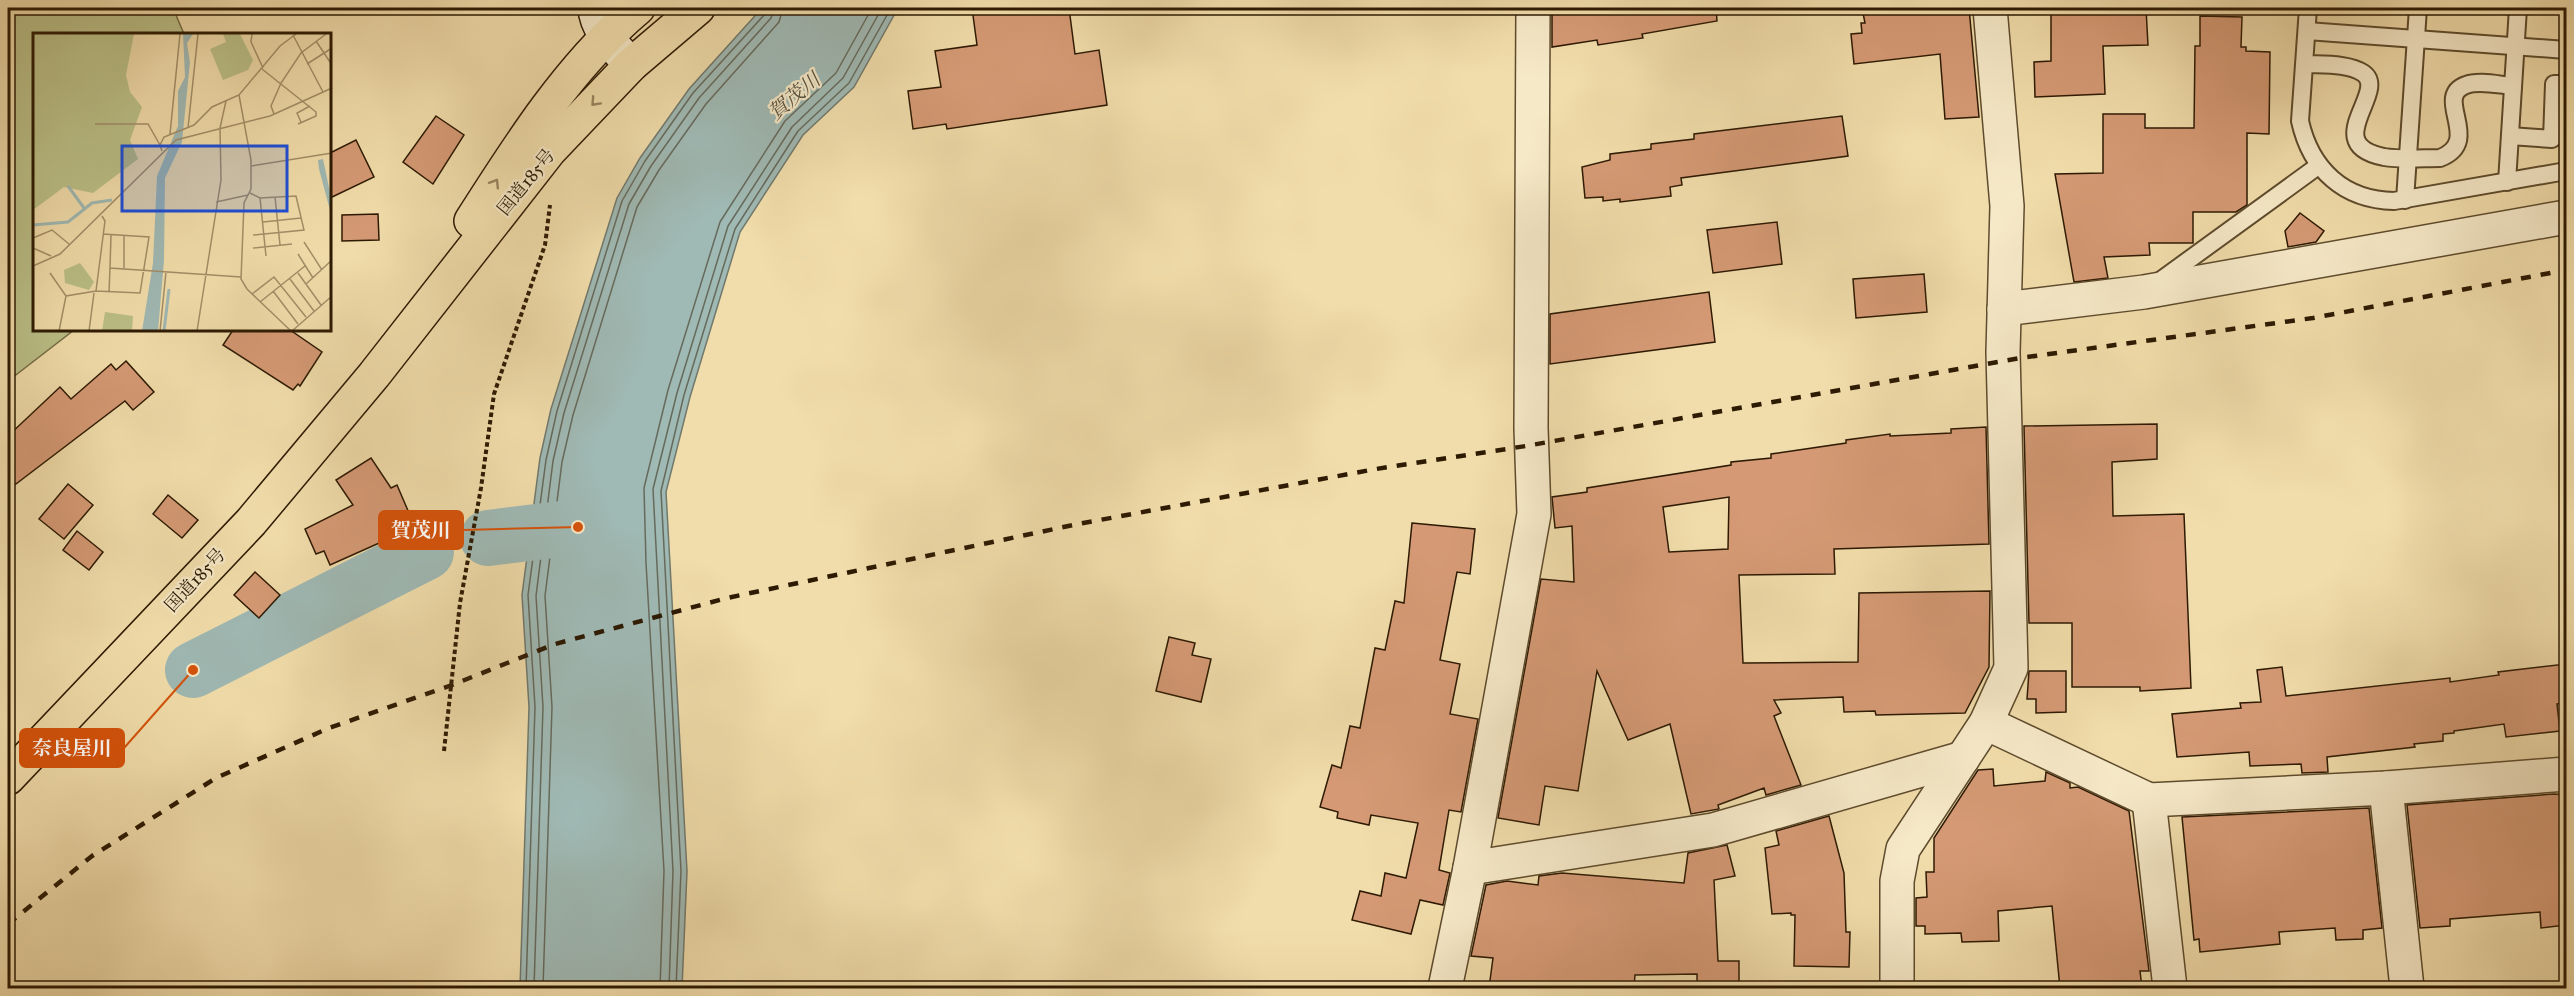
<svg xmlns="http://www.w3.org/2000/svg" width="2574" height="996" font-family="'IM FELL Great Primer','Noto Serif JP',serif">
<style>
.green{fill:#bbc088;stroke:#746d46;stroke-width:1.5}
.water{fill:#9fb9b4;stroke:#71796d;stroke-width:1.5}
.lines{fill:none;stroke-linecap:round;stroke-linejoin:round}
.shore{stroke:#666a5c;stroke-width:1.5}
.river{stroke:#9fb9b4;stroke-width:56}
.building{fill:#d59a75;stroke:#2d1a03;stroke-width:1.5;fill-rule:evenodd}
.lane-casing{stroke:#5e4b2d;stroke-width:20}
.street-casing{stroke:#5e4b2d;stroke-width:36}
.secondary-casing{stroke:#2d1a03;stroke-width:36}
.highway-casing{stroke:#2d1a03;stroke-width:36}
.path{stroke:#2d1a03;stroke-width:4;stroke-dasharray:4.5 3;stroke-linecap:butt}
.lane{stroke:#f6e9c8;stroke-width:16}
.street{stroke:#f6e9c8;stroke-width:33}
.secondary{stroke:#f6e9c8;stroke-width:33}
.highway{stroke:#f1ddab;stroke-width:33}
.rail{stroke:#2d1a03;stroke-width:4.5;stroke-dasharray:10 10;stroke-linecap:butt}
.oneway{stroke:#99855f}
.labels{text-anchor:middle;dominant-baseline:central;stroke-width:4.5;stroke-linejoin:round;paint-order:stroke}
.street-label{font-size:18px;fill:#2d1a03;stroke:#f6e9c8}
.water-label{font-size:20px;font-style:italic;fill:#555241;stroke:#f6e9c8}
.inset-river{fill:none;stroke:#9fb9b4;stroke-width:3}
.inset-road{fill:none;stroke:#a38f68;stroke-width:1.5}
.view{fill:#1d4ed8;fill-opacity:0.15;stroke:#1d4ed8;stroke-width:3}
.inset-edge{fill:none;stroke:#2d1a03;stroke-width:3}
.leader{fill:none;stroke:#d5530b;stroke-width:2}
.callout-dot{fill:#d5530b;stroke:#f6e9c8;stroke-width:2}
.callout{fill:#d5530b;stroke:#d5530b;stroke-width:2}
.callout-label{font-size:20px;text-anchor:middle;font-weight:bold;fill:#fff}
</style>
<rect width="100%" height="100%" fill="#f1ddab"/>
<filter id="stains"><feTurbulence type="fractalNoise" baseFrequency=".00333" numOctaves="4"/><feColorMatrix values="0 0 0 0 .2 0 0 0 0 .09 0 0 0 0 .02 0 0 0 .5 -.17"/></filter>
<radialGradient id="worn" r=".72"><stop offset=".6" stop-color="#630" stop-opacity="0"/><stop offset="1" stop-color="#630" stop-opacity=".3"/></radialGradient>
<!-- green -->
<path class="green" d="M8,8H173L184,34H34V330H74L8,381Z"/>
<!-- water -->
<path class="water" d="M762,8H898L854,87L803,135L740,232L690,397L666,492L687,871L682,988H520L529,707L522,595L540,458L551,409L617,198L640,158L689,89Z"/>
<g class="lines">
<!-- shore -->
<g class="shore">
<path d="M526,988L535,707L528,595L546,460L557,411L622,201L645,161L693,93L765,14L766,8"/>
<path d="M534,988L543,707L536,596L553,461L564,413L629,204L651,166L699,98L771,18L774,8"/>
<path d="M543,988L552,707L545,596L562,462L573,415L637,207L659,170L706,104L779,22L783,8"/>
<path d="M660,988L664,871L646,563L644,488L668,390L720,222L785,121L836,73L872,8"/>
<path d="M669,988L673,871L653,489L677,393L728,226L792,127L843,78L882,8"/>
<path d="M676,988L681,871L661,491L684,395L735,229L798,131L849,83L891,8"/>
</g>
<!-- river -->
<g class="river">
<path d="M488,538L578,527"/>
<path d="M193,670L426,552"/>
</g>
</g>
<!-- building -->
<g class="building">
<path d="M972,8H1069L1075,54L1099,50L1107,105L947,129L946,124L913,129L908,91L941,87L935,51L977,45Z"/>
<path d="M1595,8H1716L1717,21L1642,34L1643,38L1598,45L1597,40L1552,47V14Z"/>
<path d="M1862,8H1969L1979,117L1945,119L1940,54L1854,64L1851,34L1862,33L1861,23H1865Z"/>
<path d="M2051,8H2146L2148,45L2103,46L2105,94L2035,97L2034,62L2051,61Z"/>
<path d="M2200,16L2242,17L2241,47H2246V51L2270,52L2269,134L2247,133V205L2236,212H2193V243H2149L2150,255L2104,257L2108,278L2074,282L2055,174L2103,173V114H2145V128H2194L2195,46H2200Z"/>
<path d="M436,116L464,135L433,184L403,162Z"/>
<path d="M1842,116L1848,156L1681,178L1682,185L1670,187L1671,196L1620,202V199L1603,201V197L1585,198L1582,167L1610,160V154L1651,149V144L1694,139V134Z"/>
<path d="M356,140L374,177L330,198V153Z"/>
<path d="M2300,213L2324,231L2316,242L2288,247L2285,231Z"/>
<path d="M378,214L379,240L342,241V215Z"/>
<path d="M1777,222L1782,264L1713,273L1707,230Z"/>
<path d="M1924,274L1927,312L1856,318L1853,279Z"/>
<path d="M1709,292L1715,342L1550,364V314Z"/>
<path d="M233,330H290L322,352L300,386L298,384L293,390L223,345Z"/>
<path d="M126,361L154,392L133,410L125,401L8,490V436L60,387L71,399L111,364L116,370Z"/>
<path d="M2157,424V459L2112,462L2113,516L2184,514L2191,688L2140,691V687H2072V623H2029L2024,426Z"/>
<path d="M1986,427L1989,544L1834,549L1835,574L1739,575L1743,663L1858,662L1859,593L1990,591L1989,667L1965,713L1876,715L1875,711L1844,712L1843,697L1774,700L1781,713L1774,716L1801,785L1766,795L1764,788L1718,805L1719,809L1691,814L1670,724L1628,740L1597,671L1578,791L1545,786L1539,825L1498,818L1541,579L1574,582L1572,526L1555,528L1552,497L1587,492V488L1731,465V462L1771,458V454L1846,443V440L1890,434V436L1951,433V429ZM1729,497L1728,549L1669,552L1663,507Z"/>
<path d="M371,458L391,488L397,485L415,527L330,565L324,551L316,554L305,529L353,505L336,480Z"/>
<path d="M68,484L93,505L64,539L39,519Z"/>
<path d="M168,495L198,520L182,538L153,514Z"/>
<path d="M1412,523L1475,529L1470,574L1457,572L1440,660L1460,664L1450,714L1478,719L1461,812L1449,810L1439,870L1450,873L1443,905L1420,900L1411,934L1352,920L1360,891L1381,896L1385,873L1406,878L1418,823L1371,815L1369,825L1337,818L1338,812L1320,807L1332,765L1341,768L1350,726L1360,728L1375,648L1385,650L1395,601L1404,603Z"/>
<path d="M77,531L103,552L89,570L63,550Z"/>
<path d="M255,572L280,595L259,618L234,595Z"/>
<path d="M1169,637L1195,643L1192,655L1211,659L1201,702L1156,691Z"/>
<path d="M2566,664V703L2557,704L2560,731L2506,737L2504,724L2454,731V733L2443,734V741L2414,744L2415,747L2327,757L2328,772L2302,773L2301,764L2250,766L2249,752L2177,757L2172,714L2241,708L2240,703L2261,702L2257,670L2282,667L2286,696L2450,678V682L2499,675L2498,672Z"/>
<path d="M2029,671H2066V712L2036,713V699H2027Z"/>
<path d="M1993,769L1994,786L2045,781L2046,772L2070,783V788L2078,787L2129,811L2149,971H2140L2142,988H2060L2052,906L1998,911L1999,941L1962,942L1961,933L1925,934V926H1916V898L1927,897L1926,872H1934V838L1978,770Z"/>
<path d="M2554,794L2566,795V925L2541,928L2540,912L2450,919V926L2420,928L2407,805Z"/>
<path d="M2369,808L2382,928L2363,930V939L2336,940L2335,928L2279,932L2280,944L2200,952L2199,939L2194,940L2182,817Z"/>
<path d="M1829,816L1844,873L1846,932H1850L1849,967L1794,966L1795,915H1791V913L1772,914L1765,848L1779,845L1776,831Z"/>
<path d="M1727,845L1735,876L1714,880L1718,961H1739V988H1697V974L1635,975L1634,988H1489L1493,958L1471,956L1486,885L1507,881L1538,885L1539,876L1562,873L1684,883L1688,853Z"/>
</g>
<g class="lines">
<defs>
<g id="lane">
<path d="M2308,8L2300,121C2311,170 2344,200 2394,201L2566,171"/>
<path d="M2307,31L2566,50"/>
<path d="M2305,64C2322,65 2348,63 2363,73C2390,91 2318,144 2384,157C2402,160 2422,158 2440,158C2484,141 2432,97 2466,85C2479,80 2499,85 2513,86"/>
<path d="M2510,136L2552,139L2554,84H2566"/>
<path d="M2507,182L2518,8"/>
<path d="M2405,200L2418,8"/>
<path d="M2157,283L2318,166"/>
</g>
<g id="street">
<path d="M2004,309L2144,292L2566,217"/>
<path d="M1986,723L2149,800L2386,788L2566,774"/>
<path d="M2386,788L2407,988"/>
<path d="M2149,800L2170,988"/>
<path d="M1470,868L1713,830L1963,758"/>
<path d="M1445,988L1470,868L1534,514L1531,428L1533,8"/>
<path d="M1897,988V881L1903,849L1986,723L2011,668L2003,352L2007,206L1990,8"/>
</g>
<path id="secondary" d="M595,8C596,30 617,49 631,65"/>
<g id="highway">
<path d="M471,221C518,147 570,65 638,8"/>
<path d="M8,778L251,522L374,375L550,150L631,65L698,8"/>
</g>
</defs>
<!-- lane casing -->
<use href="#lane" class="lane-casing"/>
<!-- street casing -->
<use href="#street" class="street-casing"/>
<!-- secondary casing -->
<use href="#secondary" class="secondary-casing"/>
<!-- highway casing -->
<use href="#highway" class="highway-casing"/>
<!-- path -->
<path class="path" d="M444,751L460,603L481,488L494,394L545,245L550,205"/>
<!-- lane -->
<use href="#lane" class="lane"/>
<!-- street -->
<use href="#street" class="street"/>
<!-- secondary -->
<use href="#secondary" class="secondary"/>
<!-- highway -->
<use href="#highway" class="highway"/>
<!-- rail -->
<path class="rail" d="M8,924L92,856L216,778L329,728L452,685L555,644L727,598L1078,524L1376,469L1526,446L2020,358L2313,318L2566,270"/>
</g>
<!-- one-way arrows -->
<defs><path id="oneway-chevron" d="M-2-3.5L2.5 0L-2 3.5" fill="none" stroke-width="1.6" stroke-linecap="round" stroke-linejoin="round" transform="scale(1.5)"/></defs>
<g class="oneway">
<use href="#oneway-chevron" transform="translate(595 102) rotate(133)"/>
<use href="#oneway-chevron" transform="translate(495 183) rotate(-58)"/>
</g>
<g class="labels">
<!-- street labels -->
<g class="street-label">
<text transform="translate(526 182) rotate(-51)">国道185号</text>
<text transform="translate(195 580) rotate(-47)">国道185号</text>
</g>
<!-- water labels -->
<g class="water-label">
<text transform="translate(794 96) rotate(-40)">賀茂川</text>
</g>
</g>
<!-- overview -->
<g transform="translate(33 33)">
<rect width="298" height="298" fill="#f1ddab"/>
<path d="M0,1H101L93,42L97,59L109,74L97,107L105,126L60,160L31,154L0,177ZM190,1H207L220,27L215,37L190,47L177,16L193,9ZM47,230L61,249L56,257L32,250L31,237ZM72,279L100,283L99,298H69Z" fill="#bbc088"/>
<path d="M150,1H160L154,10L157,29L149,109L132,145L131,227L125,298H109L120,230L124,143L145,93V58L152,44ZM290,126L298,164V181L286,136L285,127Z" fill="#9fb9b4"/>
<path class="inset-river" d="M35,153L51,175M0,192L35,189L59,170L79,167M131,298L136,256"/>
<path class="inset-road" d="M219,1L218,9L230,35M260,2L290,59M283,8L299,32M274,31L299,15M229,36L283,79V83L265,91M206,62L218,127V156L211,170L208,246L214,256L258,298M241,81L238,73L248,50L268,20L293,1M268,89L264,80L277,73M62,91H115L127,112M155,95L165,1M137,101L147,1M129,118L127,112L131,104L161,92L179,74L206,62L247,13L263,1M218,133L299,120M217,160L227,165L263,163L271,197L220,202M242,164L247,212M227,165L233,223M183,169L215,162M230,189L268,185M78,202L77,235L208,244M0,205L19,197L36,211M271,209L289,237M0,215L18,223M220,215L259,211M265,221L280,245M0,233L27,221L143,107L237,83L299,55M91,235V203M17,240L33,263M265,240L288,272M257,246L281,278M273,251L299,227M63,258L72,188L69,183M240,258L265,291M76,259L77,235M219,261L241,244L273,284M227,269L272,233M26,298L33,263L63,258L107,260L116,204L70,201M56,298L61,260M127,298L133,239M164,298L188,147L187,95L193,68M259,298L299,263"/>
<path class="view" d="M89,113H254V178H89Z"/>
<rect width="298" height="298" class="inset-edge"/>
</g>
<!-- callouts -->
<path class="leader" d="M578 527L463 530M193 670L124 748"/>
<g class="callout-dot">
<circle cx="578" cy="527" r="6"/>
<circle cx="193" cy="670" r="6"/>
</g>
<g class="callout">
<rect x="379" y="511" width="84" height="38" rx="6"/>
<rect x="20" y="729" width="104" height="38" rx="6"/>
</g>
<g class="callout-label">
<text x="421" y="537">賀茂川</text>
<text x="72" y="755">奈良屋川</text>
</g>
<!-- margin -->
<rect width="2574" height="996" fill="none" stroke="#f1ddab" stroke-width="30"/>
<rect x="9" y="9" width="2556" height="978" fill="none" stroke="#2d1a03" stroke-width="3"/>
<rect x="15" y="15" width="2544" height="966" fill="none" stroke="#2d1a03" stroke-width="1.5"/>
<rect width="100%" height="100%" filter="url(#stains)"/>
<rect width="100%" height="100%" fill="url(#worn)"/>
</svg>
